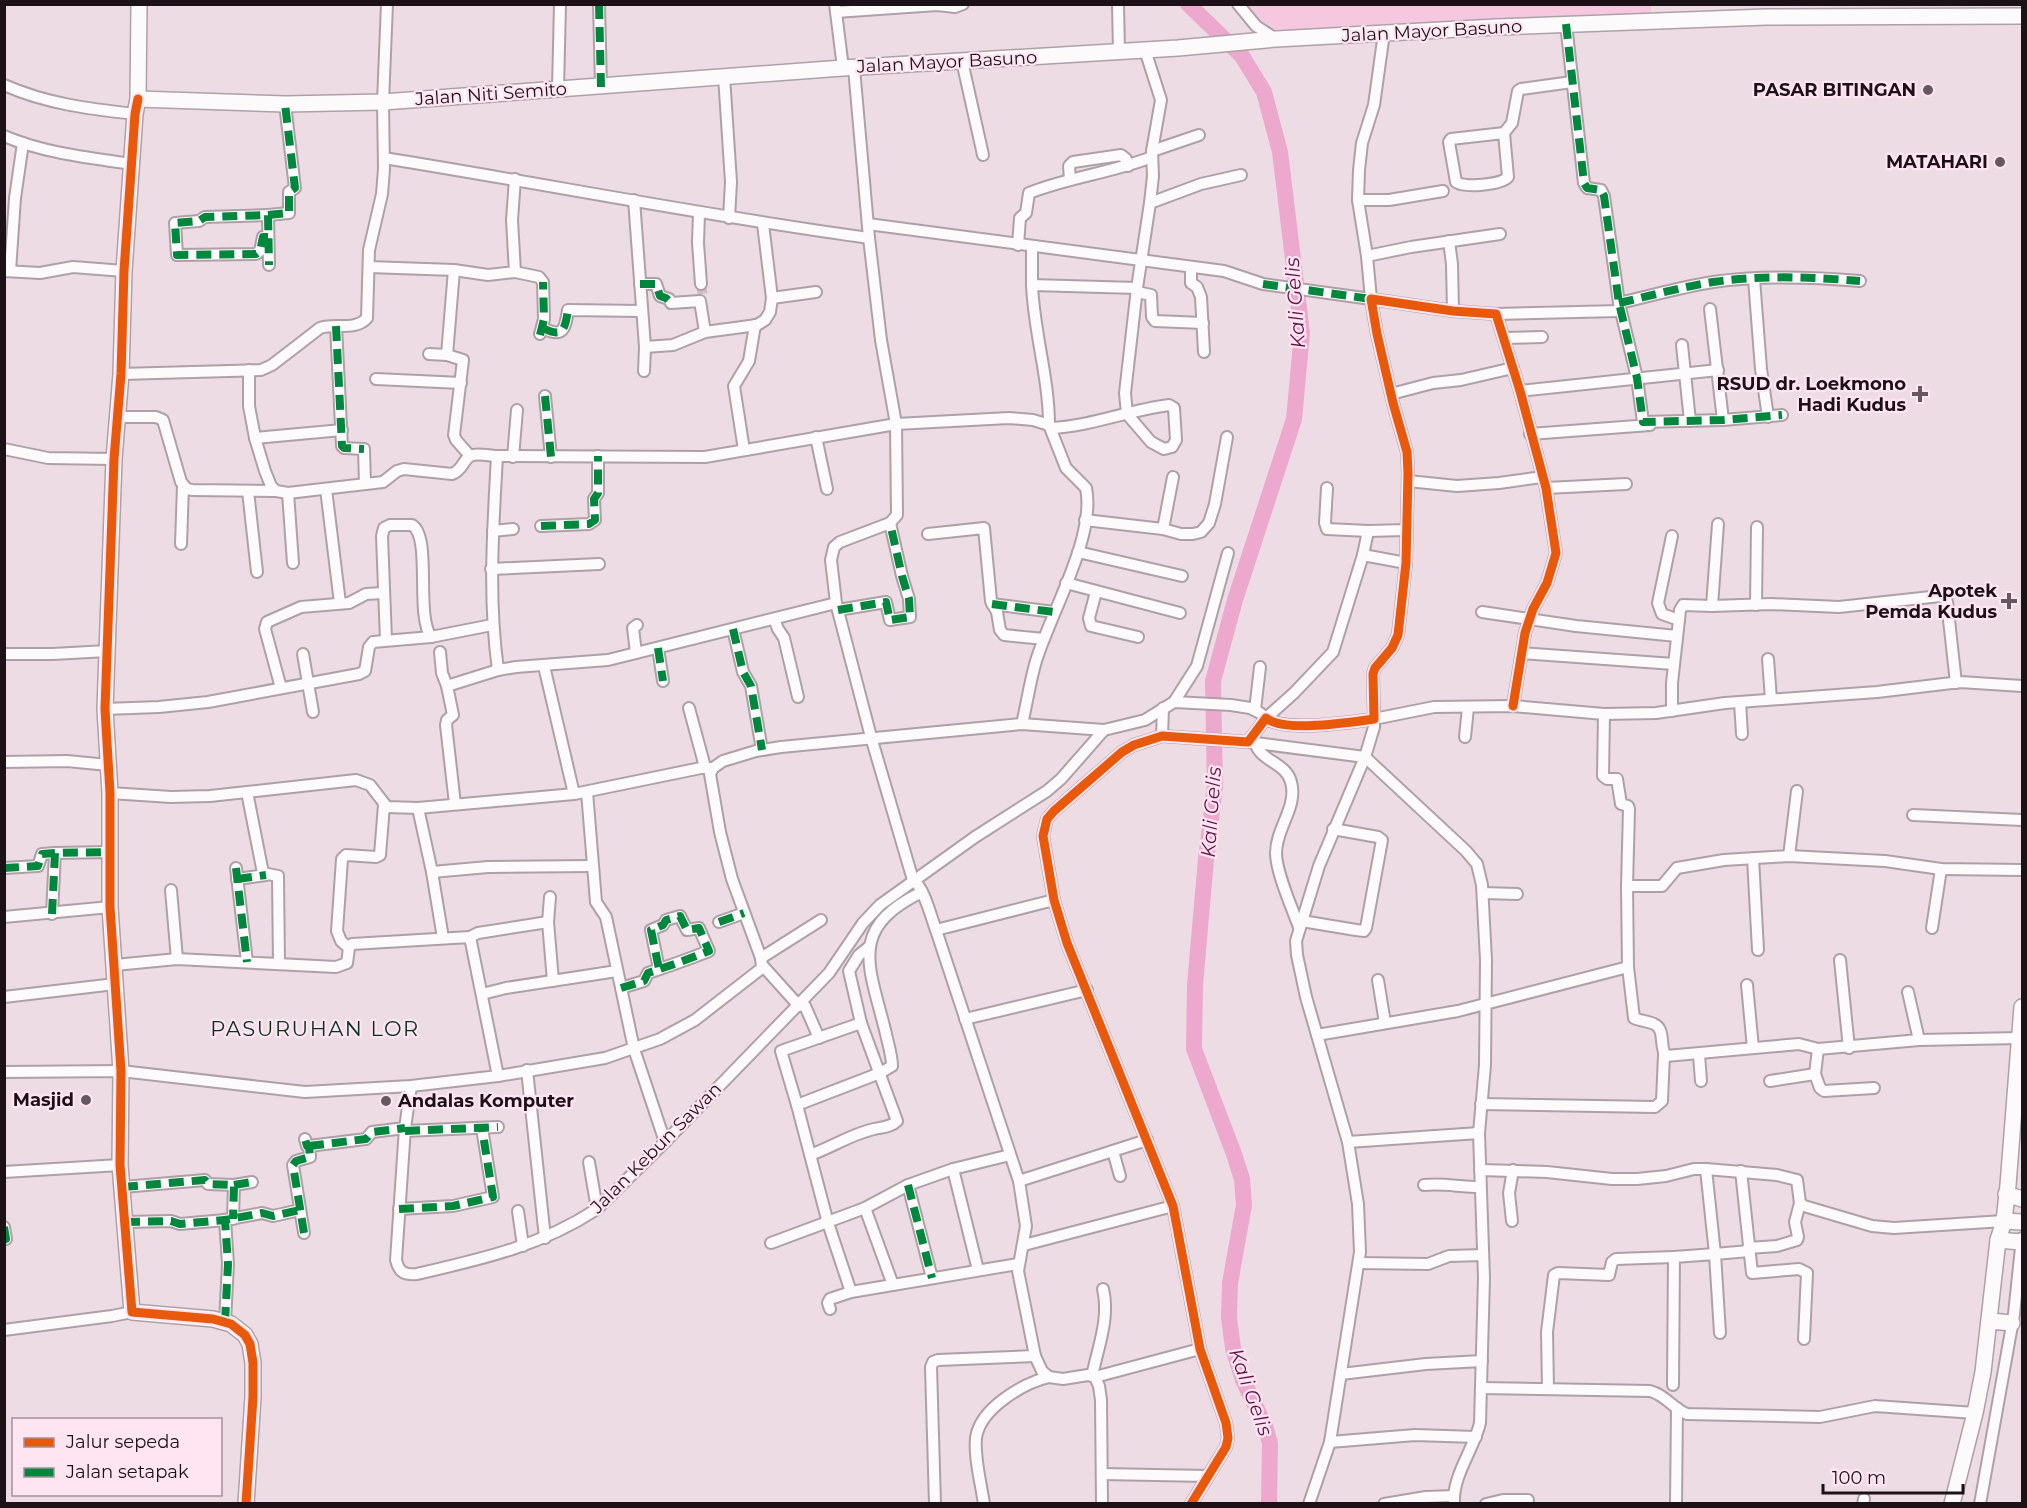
<svg xmlns="http://www.w3.org/2000/svg" width="2027" height="1508" font-family="Montserrat,sans-serif">
<style>
.green{fill:#f6c8e0}
.lines{fill:none;stroke-linecap:round;stroke-linejoin:round}
.river{stroke:#eda8ce;stroke-width:16}
.street-tunnel{stroke:#cebec6;stroke-width:10;stroke-dasharray:10 5;stroke-linecap:butt}
.street-casing{stroke:#aea0a7;stroke-width:14}
.secondary-casing{stroke:#aea0a7;stroke-width:18}
.street{stroke:#fcfafb;stroke-width:10}
.secondary{stroke:#fcfafb;stroke-width:15}
.quiet{stroke:#00873e;stroke-width:8;stroke-dasharray:15 8;stroke-linecap:butt}
.cycleway-casing{stroke:#ffe4f1;stroke-width:13}
.cycleway{stroke:#e8590c;stroke-width:9}
.poi-dot{fill:#66585f;stroke:#ffe4f1;stroke-width:2}
.labels{text-anchor:middle;dominant-baseline:central;stroke-width:4.5;stroke-linejoin:round;paint-order:stroke}
.street-label{font-size:18px;fill:#1c1117;stroke:#ffe4f1}
.poi-label{font-size:18px;font-weight:bold;fill:#1c1117;stroke:#ffe4f1;text-anchor:end}
.water-label{font-size:20px;font-style:italic;fill:#621346;stroke:#ffe4f1}
.quarter-label{font-size:21px;letter-spacing:1.5px;fill:#043421;stroke:#ffe4f1}
</style>
<rect width="100%" height="100%" fill="#eedce5"/>
<!-- green -->
<path class="green" d="M1651,4V15L1483,24L1267,30L1246,5Z"/>
<g class="lines">
<!-- river -->
<path class="river" d="M1188,4L1242,56L1264,92L1280,152L1302,333L1294,419L1235,600L1213,681L1215,786L1206,859L1195,985L1194,1049L1234,1154L1242,1179L1244,1205L1230,1283L1229,1318L1233,1348L1243,1380L1265,1426L1270,1443L1269,1504"/>
<!-- street-tunnel -->
<path class="street-tunnel" d="M701,284L703,297"/>
<defs>
<g id="street">
<path d="M599,4L601,87"/>
<path d="M835,4L843,68"/>
<path d="M1118,4L1119,52"/>
<path d="M1238,4L1256,26L1276,39"/>
<path d="M836,12L937,5L955,7L963,4"/>
<path d="M1566,24L1584,183L1587,188L1601,190L1604,196L1619,303L1637,378L1643,422L1723,420L1782,415"/>
<path d="M962,61L983,155"/>
<path d="M854,68L869,238L881,340L896,424L897,515L890,523L840,542L834,547L831,560L836,603L871,737L913,880C924,887 931,917 936,930L1019,1181L1026,1226L1018,1271L1035,1356L1042,1371L1049,1377L1063,1379L1088,1375L1095,1377L1099,1386L1101,1400L1102,1504"/>
<path d="M724,76L731,182L729,218"/>
<path d="M4,85C47,104 90,109 135,114"/>
<path d="M558,89L560,4"/>
<path d="M1504,133L1508,177C1501,185 1464,188 1456,182L1449,142L1451,139L1504,133L1512,123L1518,91L1521,89L1572,82"/>
<path d="M4,136C44,153 89,158 132,164"/>
<path d="M1152,151L1199,135"/>
<path d="M384,158C546,184 706,216 869,238"/>
<path d="M1070,180L1069,166L1073,162L1121,155L1126,159L1128,166"/>
<path d="M634,200L645,347L644,371"/>
<path d="M1358,200H1389L1443,191"/>
<path d="M1150,203L1201,184L1241,175"/>
<path d="M699,213L698,243L701,284"/>
<path d="M268,215L289,213V192L295,188L285,104"/>
<path d="M868,224L1224,271L1263,284L1371,299L1367,256L1358,200L1359,170L1362,143L1374,105L1384,33"/>
<path d="M268,237H263L260,251L256,254L177,255L175,223L199,221L205,217L268,215L269,265"/>
<path d="M1449,241L1452,264L1453,311"/>
<path d="M1018,245L1020,218L1026,213L1029,193C1069,177 1111,173 1152,157"/>
<path d="M1032,247V285L1137,288"/>
<path d="M1367,256L1411,247L1500,234"/>
<path d="M369,267L454,270L447,355"/>
<path d="M1191,267V283L1197,287L1201,297L1204,352"/>
<path d="M454,270L488,275L515,272L512,220L515,179"/>
<path d="M4,271L40,273L73,267L124,271"/>
<path d="M10,271L15,198L23,143"/>
<path d="M515,272L539,277L543,282L544,319L540,334"/>
<path d="M1754,279L1761,369L1768,417"/>
<path d="M640,284H656L660,296L669,299L671,303L700,301L705,332"/>
<path d="M1032,285C1034,333 1049,378 1049,425"/>
<path d="M1137,292L1151,295L1152,317L1155,321L1203,323"/>
<path d="M772,298L816,292"/>
<path d="M1619,303C1650,296 1681,287 1713,282C1761,275 1812,277 1860,281"/>
<path d="M1710,309L1723,420"/>
<path d="M1496,314L1620,311"/>
<path d="M336,326L342,446L344,448L364,449L365,484"/>
<path d="M543,328C564,339 565,328 568,310L642,311"/>
<path d="M1504,338L1542,337"/>
<path d="M1682,345L1690,421"/>
<path d="M645,347L673,345L705,332L757,325L765,320L770,312L772,298L763,224"/>
<path d="M429,354L447,355L463,360L454,435L456,440L470,456"/>
<path d="M249,370V406L255,438L265,471L271,486L276,491L288,493L383,482L397,471L404,469L452,474C464,470 463,457 473,455C480,453 490,456 497,456"/>
<path d="M121,374L261,370L272,365L320,328C334,323 356,331 367,318L369,250L382,194L384,169L383,102L387,4"/>
<path d="M376,379L461,383"/>
<path d="M1520,391L1718,370"/>
<path d="M1391,394L1433,383L1461,380L1513,368"/>
<path d="M545,396L551,457"/>
<path d="M117,417H156L163,420L181,482L187,489L192,490L276,491"/>
<path d="M1051,428C1092,426 1129,410 1169,405L1174,408L1176,440L1172,447L1164,449L1151,442L1127,414L1125,393L1137,288L1150,203L1153,176L1152,151L1161,100L1145,50"/>
<path d="M1530,434L1650,425"/>
<path d="M816,437L827,489"/>
<path d="M255,438L342,430"/>
<path d="M4,449L48,458L114,459"/>
<path d="M744,450L734,386L749,361L755,325"/>
<path d="M513,457L517,410"/>
<path d="M1408,481L1457,486L1499,483L1542,477"/>
<path d="M1327,488L1325,523L1327,529L1368,531L1406,530"/>
<path d="M1546,488L1626,484"/>
<path d="M326,489L340,603"/>
<path d="M248,491L257,572"/>
<path d="M288,493L293,563"/>
<path d="M1085,520L1163,529L1181,534H1193L1201,532L1209,523L1215,504L1227,437"/>
<path d="M541,526L589,524L595,520L594,499L598,493V456"/>
<path d="M1163,529L1173,477"/>
<path d="M493,531L513,529"/>
<path d="M928,534L984,528L991,601L997,612L1000,630L1004,635L1044,639"/>
<path d="M1672,536L1658,603L1662,614L1679,620L1672,683V711"/>
<path d="M181,544L183,486"/>
<path d="M1078,552L1182,576"/>
<path d="M1363,555L1368,531"/>
<path d="M491,569L599,564"/>
<path d="M1066,583L1180,613"/>
<path d="M1096,592L1089,618L1091,626L1138,637"/>
<path d="M836,603L608,660L516,667L498,670C488,597 493,530 497,456L705,457L896,424L1009,418L1033,420L1049,425L1066,468L1086,488C1096,537 1051,612 1036,661C1030,681 1027,703 1022,724"/>
<path d="M992,604L1054,612"/>
<path d="M1756,605L1757,527"/>
<path d="M1712,606L1771,604L1839,607L1940,596L1946,599L1947,602L1956,683"/>
<path d="M838,610L886,602L890,620L910,617L909,599L902,576L890,523"/>
<path d="M1482,612L1576,626L1677,636"/>
<path d="M774,619L778,629L784,638L798,697"/>
<path d="M1679,620L1680,610L1683,605L1712,606L1718,524"/>
<path d="M733,629L743,672L751,686L762,750"/>
<path d="M386,640L382,536L384,528L390,525H412C432,537 415,614 431,637"/>
<path d="M658,648L663,681"/>
<path d="M440,652L442,673L447,686"/>
<path d="M636,653L633,628L637,625"/>
<path d="M1522,653L1674,664"/>
<path d="M4,654H53L107,651"/>
<path d="M303,654L313,712"/>
<path d="M1768,659L1771,699"/>
<path d="M544,666L574,794"/>
<path d="M281,688L265,629L267,622L301,607L349,603L366,594L383,593"/>
<path d="M1174,702L1197,666L1228,553"/>
<path d="M1740,702L1742,734"/>
<path d="M689,708L705,767"/>
<path d="M105,709L159,707L208,702L359,674L365,671L369,647L373,642L431,637L492,625"/>
<path d="M1255,710L1260,667"/>
<path d="M1604,714L1603,776L1607,779H1617L1621,804L1628,806L1629,809L1627,886"/>
<path d="M1162,736L1163,708"/>
<path d="M1465,737L1468,708"/>
<path d="M1248,742L1365,757L1466,851L1477,864L1482,885L1486,960L1485,1065L1479,1133L1484,1278L1480,1423C1474,1449 1452,1476 1454,1504"/>
<path d="M1255,742C1260,762 1286,762 1291,782C1298,807 1276,828 1276,853C1276,872 1292,908 1299,927"/>
<path d="M4,762L67,761L108,765"/>
<path d="M247,792L263,873L278,876L279,964"/>
<path d="M587,792L596,902L606,917L634,1049L665,1142"/>
<path d="M110,793L171,797L210,796L356,780L370,785L387,807L418,808L574,794L701,768H713"/>
<path d="M455,804L446,725L447,720L453,715L447,686L498,670"/>
<path d="M418,808L432,872L443,938"/>
<path d="M1913,815L2022,820"/>
<path d="M1789,856L1797,791"/>
<path d="M1753,858L1758,950"/>
<path d="M4,868L38,866L42,854L55,853"/>
<path d="M236,868L247,962"/>
<path d="M432,872L488,867L593,866"/>
<path d="M237,879L266,875"/>
<path d="M171,890L177,959"/>
<path d="M1483,893L1517,894"/>
<path d="M52,914L55,853L109,852"/>
<path d="M4,917L110,907"/>
<path d="M1302,921L1356,930L1364,931L1366,928L1382,840L1378,837L1333,829"/>
<path d="M548,922L550,897"/>
<path d="M719,922L744,913"/>
<path d="M1932,928L1941,869"/>
<path d="M936,930L1054,900"/>
<path d="M470,937L478,933L548,922L553,981"/>
<path d="M349,948L341,941L337,931L342,859L346,855L376,857L380,855L384,805"/>
<path d="M761,958L821,920"/>
<path d="M1840,960L1849,1048"/>
<path d="M763,966L799,1006"/>
<path d="M1628,967L1627,886H1662L1677,868L1724,860L1789,856L1885,861L1941,869L2022,870"/>
<path d="M1378,980L1385,1023"/>
<path d="M1747,985L1753,1048"/>
<path d="M621,988L644,981L648,973C669,966 689,959 709,951L699,928L687,930L680,916L666,920L663,925L651,930L659,969"/>
<path d="M1908,992L1919,1040"/>
<path d="M482,994L506,988L617,971"/>
<path d="M4,997L115,984"/>
<path d="M801,1004L805,1006L819,1038"/>
<path d="M965,1019L1087,990"/>
<path d="M861,1023L849,971L859,955L870,946"/>
<path d="M1317,1035L1458,1011L1628,967L1634,1018C1640,1021 1648,1021 1654,1024C1666,1029 1659,1048 1666,1056L1799,1044L1818,1049L1919,1040L2020,1038"/>
<path d="M1699,1055L1701,1081"/>
<path d="M527,1070L545,1238"/>
<path d="M4,1072L121,1071L305,1092L411,1086L498,1076L470,937L352,944L349,948L347,963L336,967L177,959L115,965"/>
<path d="M1815,1074L1820,1088L1824,1091L1874,1088"/>
<path d="M498,1076L605,1058L660,1039L695,1020L762,968L761,958L732,879L720,832L710,774L713,768L723,761L756,751L781,747L1022,724L1104,730L1145,720L1174,702L1231,705L1250,708L1260,713L1266,718L1294,693L1333,652L1363,555L1406,563"/>
<path d="M1770,1081L1815,1074L1818,1049"/>
<path d="M411,1086L405,1128L396,1260C399,1273 405,1275 417,1274C482,1259 541,1246 597,1209L665,1142L829,973L863,923L880,905L975,837L1047,791L1061,779L1104,730"/>
<path d="M1481,1104L1655,1107L1662,1101L1664,1055"/>
<path d="M797,1105L880,1073L892,1066C892,1055 888,1044 886,1034C870,967 846,929 922,892"/>
<path d="M405,1131L498,1127"/>
<path d="M1348,1142L1479,1133"/>
<path d="M309,1146L366,1139L372,1132L405,1128"/>
<path d="M1113,1151L1120,1176"/>
<path d="M810,1155C833,1147 851,1134 874,1129C883,1127 891,1127 897,1121L861,1023L781,1051L797,1105L828,1223L851,1292"/>
<path d="M589,1162L597,1209"/>
<path d="M953,1169L978,1270"/>
<path d="M1706,1169L1715,1254L1749,1251"/>
<path d="M1480,1170L1547,1172L1612,1179H1637L1666,1176L1694,1169H1706L1777,1175L1797,1180L1800,1203L1804,1206L1872,1226L1894,1228L2004,1221"/>
<path d="M1741,1171L1752,1273L1799,1269L1807,1273L1804,1339"/>
<path d="M4,1172L120,1165"/>
<path d="M1019,1181L1147,1140"/>
<path d="M234,1185L252,1182"/>
<path d="M908,1185L932,1278"/>
<path d="M1424,1185C1444,1183 1459,1187 1480,1187"/>
<path d="M123,1187L205,1180L208,1184L234,1185L233,1219"/>
<path d="M865,1208L893,1285"/>
<path d="M399,1209L453,1206L493,1197L482,1128"/>
<path d="M518,1211L523,1246"/>
<path d="M1512,1221L1509,1193L1513,1170"/>
<path d="M125,1222L171,1221L180,1224L225,1220"/>
<path d="M4,1227L6,1239H4"/>
<path d="M304,1233L293,1165L296,1161L310,1157L309,1146H307L305,1139"/>
<path d="M771,1243L865,1208L908,1185L953,1169L1010,1155"/>
<path d="M1024,1245L1173,1206"/>
<path d="M1748,1248L1777,1246L1797,1240L1798,1237L1795,1222L1800,1203"/>
<path d="M1359,1263L1428,1264L1449,1256L1483,1255"/>
<path d="M830,1309L828,1303L830,1299L851,1292L1018,1264"/>
<path d="M225,1322L228,1264L225,1220L262,1213L273,1216L300,1210"/>
<path d="M4,1330L112,1316L132,1312"/>
<path d="M1341,1374L1426,1364L1482,1361"/>
<path d="M1092,1376C1098,1347 1110,1318 1103,1289"/>
<path d="M1095,1377L1200,1349"/>
<path d="M1673,1385L1674,1257L1715,1254L1720,1333"/>
<path d="M1481,1388L1650,1391C1666,1395 1673,1409 1687,1414L1820,1417L1875,1406L1975,1413"/>
<path d="M1548,1389L1547,1332L1554,1275L1558,1273L1609,1275L1612,1262L1616,1259L1674,1257"/>
<path d="M1330,1442L1415,1435L1476,1437"/>
<path d="M1102,1474L1208,1476"/>
<path d="M935,1504L931,1367L933,1362L938,1360L1035,1356"/>
<path d="M984,1504C981,1483 974,1458 976,1438C980,1408 1024,1383 1049,1377"/>
<path d="M1191,1504L1226,1447L1228,1438L1226,1423L1200,1349L1173,1206L1067,943L1054,900L1043,836L1047,819L1054,811L1122,752L1134,745L1162,736L1248,742L1266,718C1284,733 1351,722 1374,719L1373,674L1375,668L1392,648L1398,635L1406,563L1408,473L1407,452L1393,403L1377,334L1371,299L1453,311L1496,314L1520,391L1546,488L1556,553L1547,583L1533,609L1525,633L1513,706"/>
<path d="M1309,1504L1330,1442L1360,1252L1358,1204L1348,1142L1306,997L1297,955L1296,941L1319,866L1365,757L1374,727V719L1434,707L1513,706L1604,714L1656,713L1725,703L1877,692L1960,682L2022,686"/>
<path d="M1384,1504L1426,1497L1453,1496"/>
<path d="M1486,1504L1503,1500H1528"/>
<path d="M1676,1504L1677,1408"/>
<path d="M1863,1504L1864,1499"/>
<path d="M1980,1504L2014,1314L2022,1238"/>
</g>
<g id="secondary">
<path d="M139,4L138,99L135,114L124,271L121,374L114,459L105,709L110,793V907L121,1071L120,1165L132,1312L213,1319L231,1324L245,1335L250,1344L253,1363V1397L246,1504"/>
<path d="M138,99L285,104L383,102L843,68L1178,48L1276,39L1496,27L1766,17L2022,16"/>
<path d="M2006,1194L2022,1199"/>
<path d="M2004,1221L2022,1222"/>
<path d="M1998,1240L2021,1242"/>
<path d="M1990,1321L2012,1323"/>
<path d="M1952,1504L1975,1413L1983,1372L1998,1240L2004,1221L2008,1185L2022,1007"/>
</g>
</defs>
<!-- street casing -->
<use href="#street" class="street-casing"/>
<!-- secondary casing -->
<use href="#secondary" class="secondary-casing"/>
<!-- street -->
<use href="#street" class="street"/>
<!-- secondary -->
<use href="#secondary" class="secondary"/>
<!-- quiet -->
<g class="quiet">
<path d="M599,4L601,87"/>
<path d="M1566,24L1584,183L1587,188L1601,190L1604,196L1619,303L1637,378L1643,422L1723,420L1782,415"/>
<path d="M268,215L289,213V192L295,188L285,104"/>
<path d="M268,237H263L260,251L256,254L177,255L175,223L199,221L205,217L268,215L269,265"/>
<path d="M640,284H656L660,296L666,298L671,303L674,304"/>
<path d="M1263,284L1371,299"/>
<path d="M1619,303C1650,296 1681,287 1713,282C1761,275 1812,277 1860,281"/>
<path d="M336,326L342,446L344,448L364,449"/>
<path d="M543,328C564,339 565,328 568,310"/>
<path d="M540,335L544,319L543,282"/>
<path d="M545,396L551,457"/>
<path d="M541,526L589,524L595,520L594,499L598,493V456"/>
<path d="M992,604L1054,612"/>
<path d="M838,610L886,602L890,620L910,617L909,599L902,576L890,523"/>
<path d="M733,629L743,672L751,686L762,750"/>
<path d="M658,648L663,681"/>
<path d="M4,868L38,866L42,854L55,853"/>
<path d="M236,868L247,962"/>
<path d="M237,879L266,875"/>
<path d="M52,914L55,853L109,852"/>
<path d="M719,922L744,913"/>
<path d="M621,988L644,981L648,973C669,966 689,959 709,951L699,928L687,930L680,916L666,920L663,925L651,930L659,969"/>
<path d="M405,1131L498,1127"/>
<path d="M309,1146L366,1139L372,1132L405,1128"/>
<path d="M234,1185L252,1182"/>
<path d="M908,1185L932,1278"/>
<path d="M123,1187L205,1180L208,1184L234,1185L233,1219"/>
<path d="M399,1209L453,1206L493,1197L482,1128"/>
<path d="M125,1222L171,1221L180,1224L225,1220"/>
<path d="M4,1227L6,1239H4"/>
<path d="M304,1233L293,1165L296,1161L310,1157L309,1146H307L305,1139"/>
<path d="M225,1322L228,1264L225,1220L262,1213L273,1216L300,1210"/>
</g>
<defs>
<g id="cycleway">
<path d="M138,99L135,114L124,271L121,374L114,459L105,709L110,793V907L121,1071L120,1165L132,1312L213,1319L231,1324L245,1335L250,1344L253,1363V1397L246,1504"/>
<path d="M1191,1504L1226,1447L1228,1438L1226,1423L1200,1349L1173,1206L1067,943L1054,900L1043,836L1047,819L1054,811L1122,752L1134,745L1162,736L1248,742L1266,718C1284,733 1351,722 1374,719L1373,674L1375,668L1392,648L1398,635L1406,563L1408,473L1407,452L1393,403L1377,334L1371,299L1453,311L1496,314L1520,391L1546,488L1556,553L1547,583L1533,609L1525,633L1513,706"/>
</g>
</defs>
<!-- cycleway casing -->
<use href="#cycleway" class="cycleway-casing"/>
<!-- cycleway -->
<use href="#cycleway" class="cycleway"/>
</g>
<!-- markers -->
<g class="poi-dot">
<circle cx="1928" cy="90" r="6"/>
<circle cx="2000" cy="162" r="6"/>
<path d="M1917 385h6v6h6v6h-6v6h-6v-6h-6v-6h6z"/>
<path d="M2006 592h6v6h6v6h-6v6h-6v-6h-6v-6h6z"/>
<circle cx="86" cy="1100" r="6"/>
<circle cx="386" cy="1101" r="6"/>
</g>
<g class="labels">
<!-- street labels -->
<g class="street-label">
<text transform="translate(1432 31) rotate(-3)">Jalan Mayor Basuno</text>
<text transform="translate(947 62) rotate(-3)">Jalan Mayor Basuno</text>
<text transform="translate(491 94) rotate(-4)">Jalan Niti Semito</text>
<text transform="translate(656 1148) rotate(-45)">Jalan Kebun Sawan</text>
</g>
<!-- poi labels -->
<g class="poi-label">
<text x="1916" y="90">PASAR BITINGAN</text>
<text x="1988" y="162">MATAHARI</text>
<text x="1906" y="384">RSUD dr. Loekmono<tspan x="1906" dy="21">Hadi Kudus</tspan></text>
<text x="1997" y="591">Apotek<tspan x="1997" dy="21">Pemda Kudus</tspan></text>
<text x="74" y="1100">Masjid</text>
<text x="398" y="1101" text-anchor="start">Andalas Komputer</text>
</g>
<!-- water labels -->
<g class="water-label">
<text transform="translate(1295 303) rotate(-94)">Kali Gelis</text>
<text transform="translate(1211 812) rotate(-86)">Kali Gelis</text>
<text transform="translate(1251 1392) rotate(70)">Kali Gelis</text>
</g>
<!-- quarter labels -->
<g class="quarter-label">
<text x="315" y="1028">PASURUHAN LOR</text>
</g>
</g>
<!-- border -->
<rect width="2027" height="1508" fill="none" stroke="#1c1117" stroke-width="12"/>
<!-- legend -->
<rect x="12" y="1418" width="210" height="78" fill="#ffe4f1" stroke="#a4909a" stroke-width="1.5"/>
<rect x="24" y="1438" width="30" height="9" fill="#e8590c" stroke="#a4909a" stroke-width="1.5"/>
<text x="66" y="1448" font-size="18" fill="#1c1117">Jalur sepeda</text>
<rect x="24" y="1468" width="30" height="9" fill="#00873e" stroke="#a4909a" stroke-width="1.5"/>
<text x="66" y="1478" font-size="18" fill="#1c1117">Jalan setapak</text>
<!-- scale -->
<path d="M1823 1484v9h140v-9" fill="none" stroke="#1c1117" stroke-width="3"/>
<text x="1832" y="1484" font-size="18" fill="#1c1117" stroke="#ffe4f1" stroke-width="4.5" paint-order="stroke">100 m</text>
</svg>
